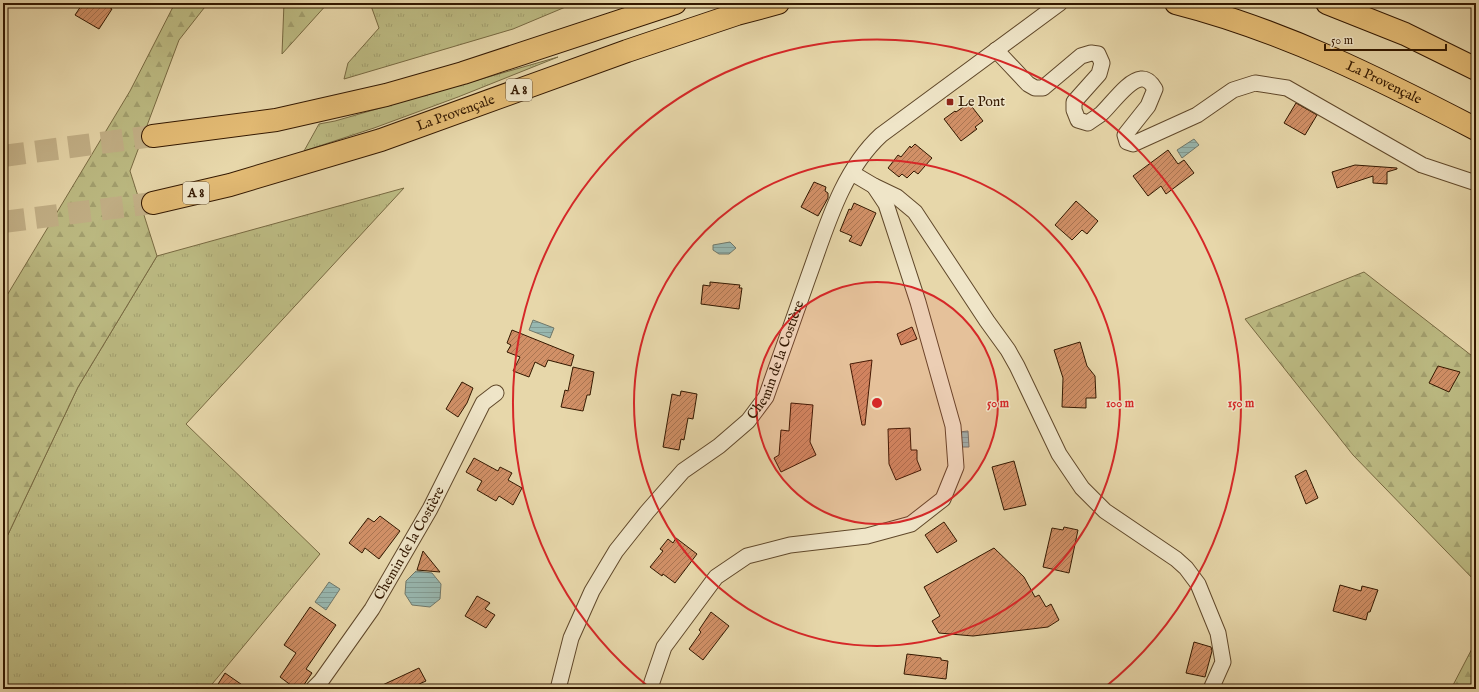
<svg xmlns="http://www.w3.org/2000/svg" width="1479" height="692" font-family="'IM FELL English',serif">
<style>
.grass{fill:url(#grass-tufts);stroke:#786a42}
.forest{fill:url(#forest-firs);stroke:#786a42}
.water{fill:url(#water-rules);stroke:#70786a}
.building{fill:url(#building-hatch);stroke:#331800}
.lines{fill:none;stroke-linecap:round;stroke-linejoin:round}
.highway-tunnel{stroke:#c3b188;stroke-width:22;stroke-dasharray:22 11;stroke-linecap:butt}
.street-casing{stroke:#60482a;stroke-width:17}
.highway-casing{stroke:#331800;stroke-width:24}
.street{stroke:#efe5c8;stroke-width:15}
.highway{stroke:#e4bc75;stroke-width:22}
.ring{fill:none;stroke:#d62828;stroke-width:2}
.poi-dot{fill:#8f2418;stroke:#efe5c8;stroke-width:1.5}
.labels{text-anchor:middle;dominant-baseline:central;stroke-width:3;stroke-linejoin:round;paint-order:stroke}
.shield{fill:#efe5c8;stroke:#6b563c;stroke-width:1}
.shield-label{font-size:13px;font-weight:bold;fill:#331800}
.street-label{font-size:14px;fill:#331800;stroke:#efe5c8}
.poi-label{font-size:14px;fill:#331800;stroke:#efe5c8;text-anchor:start}
.centre{fill:#d62828;stroke:#efe5c8;stroke-width:2}
.ring-label{font-size:12px;text-anchor:middle;font-weight:bold;fill:#d62828;stroke:#efe5c8;stroke-width:3;stroke-linejoin:round;paint-order:stroke}
</style>
<defs>
<pattern id="grass-tufts" width="24" height="20" patternUnits="userSpaceOnUse"><rect width="24" height="20" fill="#bdbc84"/><path d="M3 7l-1-3M5 7V3M7 7l1-3M15 17l-1-3M17 17v-4M19 17l1-3" fill="none" stroke="#a3a170"/></pattern>
<pattern id="forest-firs" width="22" height="20" patternUnits="userSpaceOnUse"><rect width="22" height="20" fill="#bdbc84"/><path d="M5 1l3.5 6h-7zM16 11l3.5 6h-7z" fill="#a3a170"/></pattern>
<pattern id="water-rules" width="6" height="5" patternUnits="userSpaceOnUse"><rect width="6" height="5" fill="#98b8b1"/><path d="M0 2.5h6" fill="none" stroke="#839d96"/></pattern>
<pattern id="building-hatch" width="6" height="6" patternUnits="userSpaceOnUse"><rect width="6" height="6" fill="#d19067"/><path d="M-1 1l2-2M0 6l6-6M5 7l2-2" fill="none" stroke="#aa7552"/></pattern>
</defs>
<rect width="100%" height="100%" fill="#e7d7aa"/>
<filter id="stains"><feTurbulence type="fractalNoise" baseFrequency=".005" numOctaves="4"/><feColorMatrix values="0 0 0 0 .2 0 0 0 0 .09 0 0 0 0 .02 0 0 0 .5 -.17"/></filter>
<radialGradient id="worn" r=".72"><stop offset=".6" stop-color="#630" stop-opacity="0"/><stop offset="1" stop-color="#630" stop-opacity=".3"/></radialGradient>
<!-- grass -->
<g class="grass">
<path d="M370,3H575L513,29L344,79L348,63L379,28Z"/>
<path d="M558,57L458,97L374,128L304,151L319,124L335,121Z"/>
<path d="M404,188L186,424L320,554L208,689H3V545L78,387L157,256Z"/>
</g>
<!-- forest -->
<g class="forest">
<path d="M175,3H208L179,40L130,171L157,256L78,387L3,545V302L130,91Z"/>
<path d="M284,3H328L282,54Z"/>
<path d="M1364,272L1476,359V582L1353,455L1245,319Z"/>
<path d="M1476,641V689H1451Z"/>
</g>
<!-- water -->
<g class="water">
<path d="M1194,139L1199,145L1182,158L1177,150Z"/>
<path d="M730,242L736,248L729,254H719L713,250V245Z"/>
<path d="M533,320L554,328L550,338L529,330Z"/>
<path d="M968,431L969,447H959V432Z"/>
<path d="M416,571L432,573L441,584L440,599L430,607L412,605L405,594L406,581Z"/>
<path d="M329,582L340,589L326,610L315,602Z"/>
</g>
<!-- building -->
<g class="building">
<path d="M83,3H103L112,9L99,29L75,15Z"/>
<path d="M969,103L983,121L975,127L977,129L961,141L944,119L955,111L956,112Z"/>
<path d="M1296,103L1317,115L1305,135L1284,123Z"/>
<path d="M915,144L932,158L918,174L914,171L907,178L902,174L899,177L888,168L898,155L901,157L910,146L911,148Z"/>
<path d="M1168,150L1178,164L1184,160L1194,173L1166,194L1161,186L1148,196L1133,176Z"/>
<path d="M1355,165L1397,168V169L1387,172V184L1373,183V176L1337,188L1332,172Z"/>
<path d="M814,182L826,187L825,191L828,193V198L818,216L801,207Z"/>
<path d="M1076,201L1098,221L1087,234L1082,230L1072,240L1055,225Z"/>
<path d="M854,203L876,213L861,246L849,241L852,236L840,231L849,209L851,210Z"/>
<path d="M710,282L740,285L739,288H742L739,309L701,304L703,285L710,286Z"/>
<path d="M912,327L917,339L901,345L897,334Z"/>
<path d="M512,330L574,355L571,366L548,360L545,367L535,362L529,377L513,371L520,357L507,352L511,345L507,343Z"/>
<path d="M1080,342L1087,366L1095,376L1096,398H1086V408L1062,407L1063,378L1054,350Z"/>
<path d="M872,360L865,425H862L850,364Z"/>
<path d="M1438,366L1460,372L1449,392L1429,383Z"/>
<path d="M573,367L594,372L590,395H587L583,411L561,407L565,390L568,391Z"/>
<path d="M462,382L473,388L467,403L458,417L446,409Z"/>
<path d="M681,391L697,394L693,419L688,418L684,440L681,439L679,450L663,447L672,394L680,396Z"/>
<path d="M791,403L813,405L810,442L816,455L781,472L774,458L779,455L781,430L789,431Z"/>
<path d="M910,428L911,450H917V460L921,470L896,480L889,464L888,429Z"/>
<path d="M474,458L498,471L500,467L512,473L508,480L522,488L513,505L499,496L496,501L477,490L482,481L466,472Z"/>
<path d="M1014,461L1026,505L1004,510L992,467Z"/>
<path d="M1306,470L1318,498L1306,504L1295,476Z"/>
<path d="M380,516L400,531L379,559L365,548L362,553L349,543L368,518L374,522Z"/>
<path d="M944,522L957,541L937,553L925,535Z"/>
<path d="M1064,527L1078,530L1069,573L1043,567L1052,528L1063,530Z"/>
<path d="M676,538L697,554L675,583L663,574L662,576L650,567L663,551L660,549L668,539L673,543Z"/>
<path d="M994,548L1024,577L1035,597L1039,595L1046,607L1051,604L1059,620L1048,627L973,636L939,633L932,621L940,616L924,587Z"/>
<path d="M423,551L440,572L417,570Z"/>
<path d="M1340,585L1361,591L1362,586L1378,590L1370,612H1368L1366,620L1333,611Z"/>
<path d="M477,596L490,603L485,609L495,615L486,628L465,616Z"/>
<path d="M310,607L336,625L306,669L312,673L301,689H296L280,677L296,653L284,645Z"/>
<path d="M711,612L729,626L703,660L689,649L701,632L699,630Z"/>
<path d="M1194,642L1211,647L1212,651L1205,677L1186,673Z"/>
<path d="M907,654L941,658V660L948,661L946,679L904,674Z"/>
<path d="M419,668L426,681L408,689H374Z"/>
<path d="M225,673L248,689H215Z"/>
</g>
<g class="lines">
<!-- highway-tunnel -->
<g class="highway-tunnel">
<path d="M3,156L153,136"/>
<path d="M3,222L153,203"/>
</g>
<defs>
<g id="street">
<path d="M996,50L1028,84L1035,88H1043L1081,56L1091,53L1098,54L1102,63L1099,74L1074,102V110L1078,120L1088,123C1092,120 1097,117 1101,114C1111,105 1128,80 1141,79C1148,78 1152,84 1155,89L1148,106L1125,135L1127,142L1133,144L1197,115L1233,90L1255,83L1287,88L1422,165L1476,183"/>
<path d="M852,173L874,186L897,197L915,212L987,321L1008,350L1017,366L1059,454L1082,488L1105,511L1176,559L1186,568L1198,584L1218,633L1223,662L1211,689"/>
<path id="s1" d="M313,689L321,681L372,609L430,509L483,403L496,393"/>
<path id="s2" d="M558,689L571,638L592,591L616,551L647,512L683,471L719,446L748,421L766,397C780,357 794,318 808,278C826,229 841,172 881,135L1060,3"/>
<path d="M650,689L652,682L664,647L716,577L747,556L790,545L867,536L911,524L943,499L956,467L953,426L918,302L886,204L874,186"/>
</g>
<g id="highway">
<path id="s3" d="M1176,3C1282,30 1380,79 1476,129"/>
<path d="M1327,3L1405,34L1476,69"/>
<path d="M153,136L276,120L386,95L463,73L675,3"/>
<path id="s4" d="M153,203L230,185L381,140L627,51L737,14L778,3"/>
</g>
</defs>
<!-- street casing -->
<use href="#street" class="street-casing"/>
<!-- highway casing -->
<use href="#highway" class="highway-casing"/>
<!-- street -->
<use href="#street" class="street"/>
<!-- highway -->
<use href="#highway" class="highway"/>
</g>
<!-- distance rings -->
<circle cx="877" cy="403" r="121" fill="#d62828" fill-opacity=".12"/>
<g class="ring">
<circle cx="877" cy="403" r="121"/>
<circle cx="877" cy="403" r="243"/>
<path d="M650 688A364 364 0 1 1 1104 688"/>
</g>
<!-- markers -->
<rect class="poi-dot" x="946" y="98" width="8" height="8" rx="2"/>
<g class="labels">
<!-- shield labels -->
<g class="shield">
<rect x="506" y="79" width="26" height="22" rx="3"/>
<rect x="183" y="182" width="26" height="22" rx="3"/>
</g>
<g class="shield-label">
<text x="519" y="90">A 8</text>
<text x="196" y="193">A 8</text>
</g>
<!-- street labels -->
<g class="street-label">
<text stroke="none"><textPath href="#s3" startOffset="223">La Provençale</textPath></text>
<text stroke="none"><textPath href="#s4" startOffset="316">La Provençale</textPath></text>
<text stroke="none"><textPath href="#s2" startOffset="405">Chemin de la Costière</textPath></text>
<text stroke="none"><textPath href="#s1" startOffset="175">Chemin de la Costière</textPath></text>
</g>
<!-- poi labels -->
<g class="poi-label">
<text x="958" y="102">Le Pont</text>
</g>
</g>
<circle cx="877" cy="403" r="6" class="centre"/>
<g class="ring-label">
<text x="998" y="407">50 m</text>
<text x="1120" y="407">100 m</text>
<text x="1241" y="407">150 m</text>
</g>
<!-- margin -->
<rect width="1479" height="692" fill="none" stroke="#e7d7aa" stroke-width="16"/>
<rect x="4" y="4" width="1471" height="684" fill="none" stroke="#331800" stroke-width="2"/>
<rect x="8" y="8" width="1463" height="676" fill="none" stroke="#331800"/>
<!-- scale -->
<path d="M1325 44v6h121v-6" fill="none" stroke="#331800" stroke-width="2"/>
<text x="1331" y="44" font-size="12" fill="#331800" stroke="#efe5c8" stroke-width="3" paint-order="stroke">50 m</text>
<rect width="100%" height="100%" filter="url(#stains)"/>
<rect width="100%" height="100%" fill="url(#worn)"/>
</svg>
